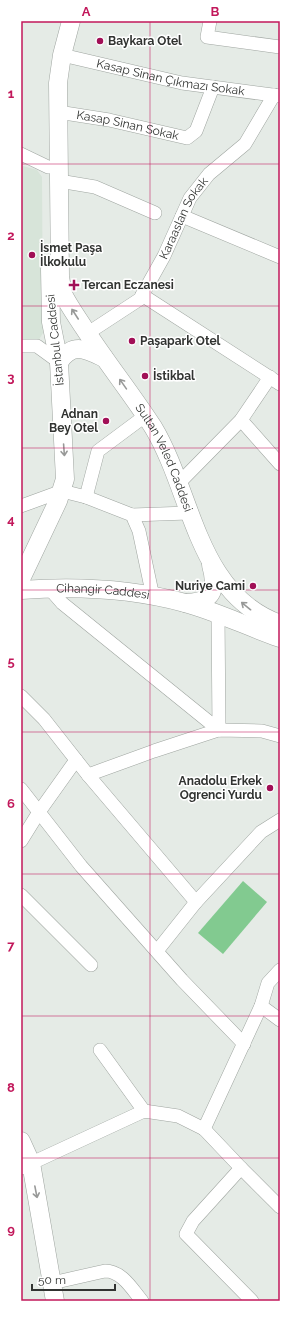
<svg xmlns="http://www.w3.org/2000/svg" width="301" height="1322" font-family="Raleway,sans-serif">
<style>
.built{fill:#d7e4d9}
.garden{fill:#82ca90}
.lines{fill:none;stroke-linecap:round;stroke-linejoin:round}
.street-casing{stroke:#9fa5a0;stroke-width:14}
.secondary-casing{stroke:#9fa5a0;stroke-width:19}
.street{stroke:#fff;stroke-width:13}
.secondary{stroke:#fff;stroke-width:18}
.oneway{stroke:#989998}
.grid{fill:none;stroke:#c2185b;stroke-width:1;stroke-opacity:0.55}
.poi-dot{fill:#a10f56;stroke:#fff;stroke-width:1.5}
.labels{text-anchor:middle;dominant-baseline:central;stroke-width:3;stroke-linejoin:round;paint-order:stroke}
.poi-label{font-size:12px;font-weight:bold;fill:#313331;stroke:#fff;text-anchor:start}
.street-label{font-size:12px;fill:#313331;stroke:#fff}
.neatline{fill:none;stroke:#c2185b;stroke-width:1.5}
.grid-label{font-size:13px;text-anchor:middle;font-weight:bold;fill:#c2185b}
</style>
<rect width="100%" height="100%" fill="#e5ebe6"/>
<!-- built -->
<path class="built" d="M23,166L37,170L42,177L43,333L38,341L21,342V168Z"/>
<!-- garden -->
<path class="garden" d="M243,881L267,902L223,954L198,933Z"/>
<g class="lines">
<defs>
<g id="street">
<path d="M210,21L207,37L280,47"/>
<path id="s1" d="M62,55L182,83L280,96"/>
<path id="s2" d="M58,112L109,120L187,138L196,131L213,87"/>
<path d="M21,154L48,167"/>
<path d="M59,181L95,187L155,213"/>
<path d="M182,216L280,257"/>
<path d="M142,295L280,384"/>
<path id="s3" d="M88,333L140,299L164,256L190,198L209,174L245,144L274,95"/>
<path d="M21,346H37L59,362"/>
<path d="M241,420L280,464"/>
<path d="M178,484L241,420L270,377"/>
<path d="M86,497L98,451L145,416"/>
<path d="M21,506L62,491L86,497L132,515L139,531L153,597"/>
<path d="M132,515L188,513"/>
<path d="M49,588L62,603L219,730L218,614"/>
<path d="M21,696L44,719L88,775L154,751L218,730L262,731L280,736"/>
<path d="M88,775L196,902"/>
<path d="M21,789L81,866L182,980L244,1044"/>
<path d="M21,841L39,812L76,760"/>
<path d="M21,895L91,965"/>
<path d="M157,951L196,902L261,832L280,820"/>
<path d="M261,1006L280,1020"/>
<path d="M100,1050L144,1111"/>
<path d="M204,1129L241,1168L193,1221L186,1234L252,1301"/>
<path d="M21,1168L144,1111L178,1116L204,1129L261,1006L268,983L280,970"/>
<path d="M241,1168L280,1207"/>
<path d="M52,1283L105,1271C122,1271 132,1289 142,1301"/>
</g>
<g id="secondary">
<path id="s4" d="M71,21L62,55L58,83L60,277L63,294C69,306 77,317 84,328C106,362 131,393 153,427C193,493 196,594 280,624"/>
<path d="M59,362C73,342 85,349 104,358"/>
<path d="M21,579L58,501L65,479L59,362L51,322L50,269"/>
<path id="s5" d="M21,590C75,586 133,589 185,603C218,612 248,627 280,638"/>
<path d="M185,603C212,603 218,590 211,565"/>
<path d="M21,1141L31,1163L55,1301"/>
</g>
</defs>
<!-- street casing -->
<use href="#street" class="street-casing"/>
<!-- secondary casing -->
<use href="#secondary" class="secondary-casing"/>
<!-- street -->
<use href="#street" class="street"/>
<!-- secondary -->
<use href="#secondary" class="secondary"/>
</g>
<!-- one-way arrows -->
<defs><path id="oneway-shaft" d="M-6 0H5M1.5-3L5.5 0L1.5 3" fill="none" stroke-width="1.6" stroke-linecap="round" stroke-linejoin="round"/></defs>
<g class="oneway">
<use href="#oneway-shaft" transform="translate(75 314) rotate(-123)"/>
<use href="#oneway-shaft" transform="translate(123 384) rotate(-125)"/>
<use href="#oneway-shaft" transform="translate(64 450) rotate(86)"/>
<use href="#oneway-shaft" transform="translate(246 606) rotate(-141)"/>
<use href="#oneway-shaft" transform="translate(36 1192) rotate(79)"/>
</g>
<!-- grid -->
<path class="grid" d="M150,21V1301M21,164H280M21,306H280M21,448H280M21,590H280M21,732H280M21,874H280M21,1016H280M21,1158H280"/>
<!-- markers -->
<g class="poi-dot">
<circle cx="100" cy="41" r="4"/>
<circle cx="32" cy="255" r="4"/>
<path d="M72 279h4v4h4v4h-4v4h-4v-4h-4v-4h4z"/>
<circle cx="132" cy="341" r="4"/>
<circle cx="145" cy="376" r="4"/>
<circle cx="106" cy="421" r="4"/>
<circle cx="253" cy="586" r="4"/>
<circle cx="270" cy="788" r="4"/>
</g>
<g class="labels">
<!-- poi labels -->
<g class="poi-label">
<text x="108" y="41">Baykara Otel</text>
<text x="40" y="248">İsmet Paşa<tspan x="40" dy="14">İlkokulu</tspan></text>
<text x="82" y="285">Tercan Eczanesi</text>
<text x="140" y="341">Paşapark Otel</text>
<text x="153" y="376">İstikbal</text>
<text x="98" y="414" text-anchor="end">Adnan<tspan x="98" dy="14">Bey Otel</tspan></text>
<text x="245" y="586" text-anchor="end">Nuriye Cami</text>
<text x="262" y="781" text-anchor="end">Anadolu Erkek<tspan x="262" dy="14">Ogrenci Yurdu</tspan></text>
</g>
<!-- street labels -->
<g class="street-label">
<text stroke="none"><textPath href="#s1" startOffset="111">Kasap Sinan Çıkmazı Sokak</textPath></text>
<text stroke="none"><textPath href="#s2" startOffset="71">Kasap Sinan Sokak</textPath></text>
<text stroke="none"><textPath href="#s3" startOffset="154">Karaaslan Sokak</textPath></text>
<text transform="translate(55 340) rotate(-96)">İstanbul Caddesi</text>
<text stroke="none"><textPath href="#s4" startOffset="468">Sultan Veled Caddesi</textPath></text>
<text stroke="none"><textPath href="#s5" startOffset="82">Cihangir Caddesi</textPath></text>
</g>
</g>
<!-- border -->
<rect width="301" height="1322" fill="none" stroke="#ffffff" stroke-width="44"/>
<!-- scale -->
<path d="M32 1284v6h83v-6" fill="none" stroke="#313331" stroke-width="2"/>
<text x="38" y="1284" font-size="12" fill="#313331" stroke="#ffffff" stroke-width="3" paint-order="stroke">50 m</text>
<rect x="22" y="22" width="257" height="1278" class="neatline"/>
<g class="grid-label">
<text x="86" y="16">A</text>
<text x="215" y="16">B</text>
<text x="11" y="98">1</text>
<text x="11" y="240">2</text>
<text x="11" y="382">3</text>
<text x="11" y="524">4</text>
<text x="11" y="666">5</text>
<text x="11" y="808">6</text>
<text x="11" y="950">7</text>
<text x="11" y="1092">8</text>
<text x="11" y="1234">9</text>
</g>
</svg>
